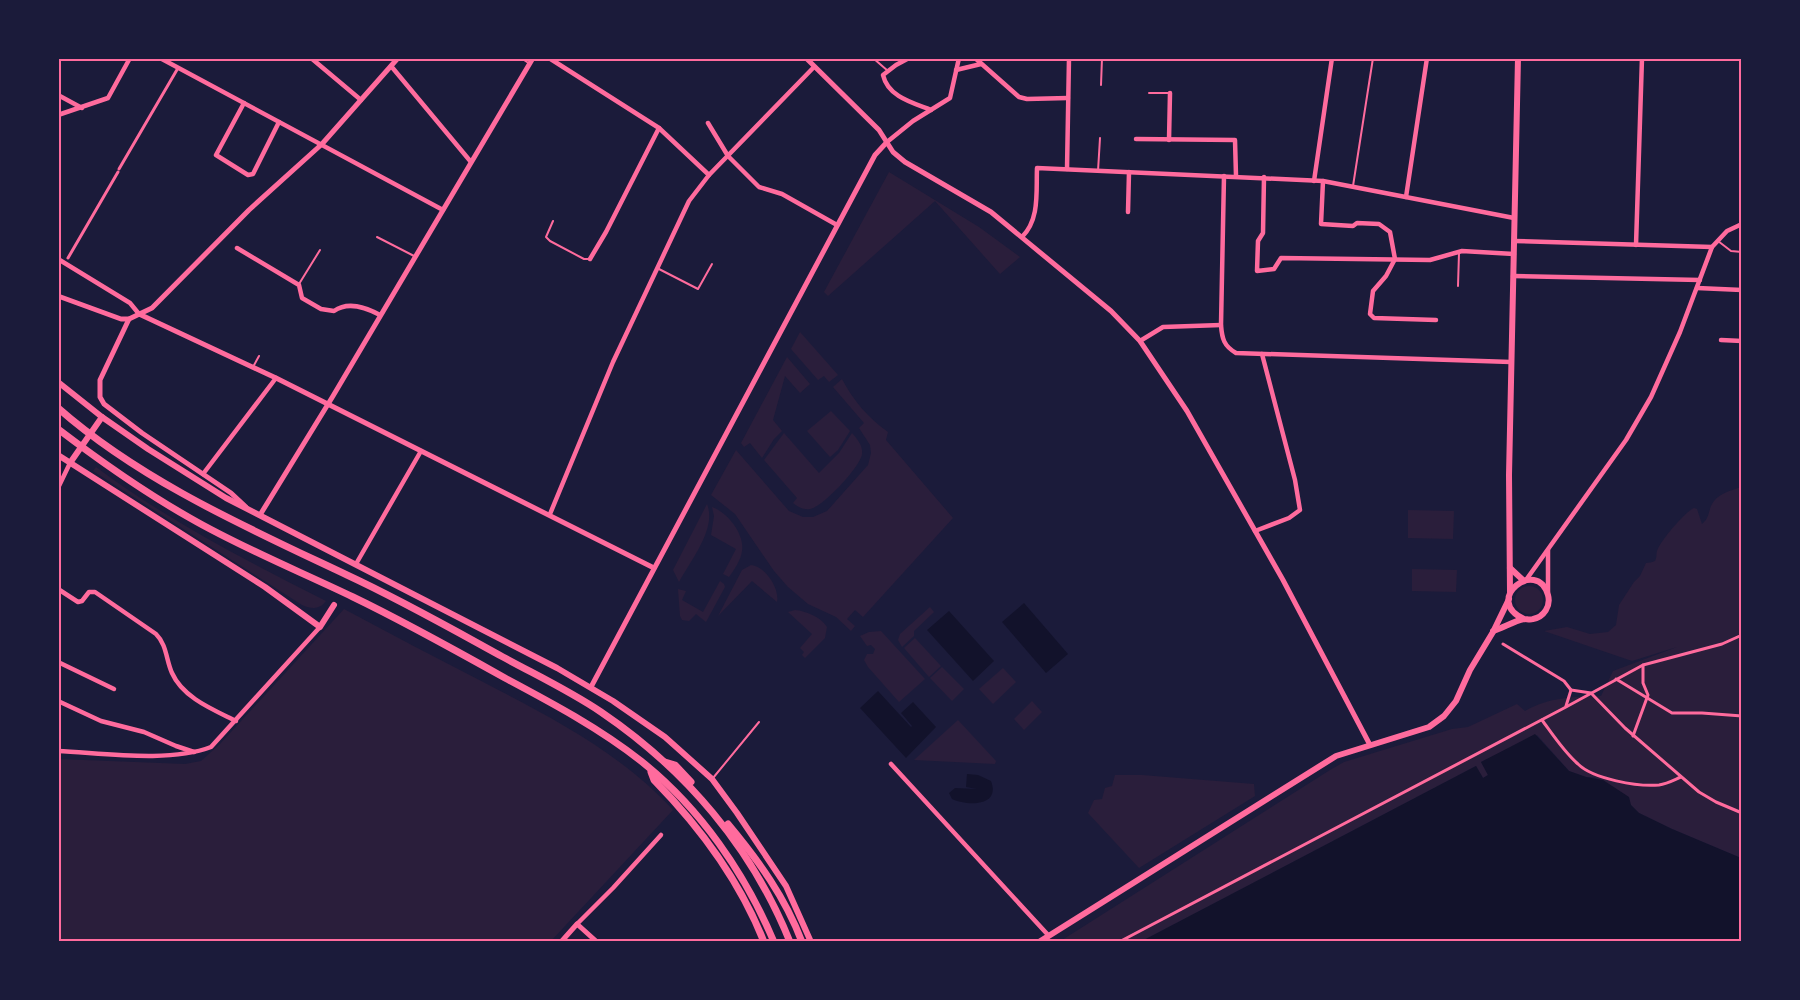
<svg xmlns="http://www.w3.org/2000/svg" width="1800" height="1000" font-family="'Varela Round',sans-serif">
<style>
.green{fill:#2a1e3b}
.water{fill:#12122b}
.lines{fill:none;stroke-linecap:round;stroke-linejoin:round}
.service{stroke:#ff6b9d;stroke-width:2}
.pedestrian{stroke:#ff6b9d;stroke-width:3}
.minor{stroke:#ff6b9d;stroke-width:4.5}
.tertiary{stroke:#ff6b9d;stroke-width:5}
.secondary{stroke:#ff6b9d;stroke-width:6}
.trunk{stroke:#ff6b9d;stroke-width:7}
.neatline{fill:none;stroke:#ff6b9d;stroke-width:2}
</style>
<rect width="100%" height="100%" fill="#1b1b3a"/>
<!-- green -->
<g class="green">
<path d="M889,172L979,227L1020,257L1000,274L935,201L828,296L824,292Z"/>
<path d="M800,332L838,375L829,382L824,376L818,380L791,349Z"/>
<path d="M787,357L810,384L800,393L785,376L773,420L782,431L774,439L762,458L750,443L744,447L741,443Z"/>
<path d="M842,379C853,400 868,418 888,432L886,440L953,518L863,617L855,610L847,619L855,626L851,631L836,617L808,604L788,587L774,571L735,514L711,495L736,450L789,511L803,517H813L827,511L868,465L871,453L870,445L859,428L864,423L833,387Z"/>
<path d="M831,411L850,431L838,450L830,457L807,431Z"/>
<path d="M784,433L819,473L839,453L852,433C857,439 863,445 862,454C861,466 822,508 810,509C804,510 798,507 793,503L797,498L764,460Z"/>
<path d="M96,467C167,520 247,561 326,601C319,610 312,609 302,605L93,471Z"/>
<path d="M1741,487V858L1672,829L1639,813L1630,804L1628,797L1594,777H1586L1569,771L1537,735L1481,762L1488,775L1483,778L1476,766L1142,941L1059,942L1330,770L1344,762L1452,729L1468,727L1517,704L1525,711C1549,697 1573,697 1601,696L1613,671L1677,647L1632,661L1544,631L1567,627L1590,634L1608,632L1616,625L1619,605L1634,582L1640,576L1646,563C1648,563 1653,562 1655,561C1657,558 1656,555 1657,551C1660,541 1685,512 1694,508L1697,509L1702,524C1709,518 1708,514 1711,506C1716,494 1730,491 1741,487Z"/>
<path d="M707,504C717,528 691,560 679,582L673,570Z"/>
<path d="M712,507C727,512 745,534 742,551C741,560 734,570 729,577L723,574L736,549L711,535L714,516Z"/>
<path d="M1408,510L1454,511L1453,539L1408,538Z"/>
<path d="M751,565C765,566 780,589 777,602L752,581L718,616L742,570Z"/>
<path d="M1412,569L1457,570L1456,592L1412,591Z"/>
<path d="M720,581L724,584L725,587L706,622L696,614L689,621L682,620L680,616L678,589L686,591L682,600L703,612Z"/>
<circle cx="1529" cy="600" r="14"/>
<path d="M930,607L934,612L914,631V636L902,647L898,640L900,634Z"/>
<path d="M344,609C391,634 438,659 485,683C552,718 621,753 673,810L551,941L59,942V759L185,764L201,761L220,744Z"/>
<path d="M795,610C806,611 821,617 827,627L825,638L805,658L802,655L804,652L800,648L812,634L788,612Z"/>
<path d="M881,631L925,679L899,702L868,667L864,660L867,654H873L875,649L871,645L867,646L860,636L869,632Z"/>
<path d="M915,638L941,666L929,677L904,648Z"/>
<path d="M942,667L964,689L952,701L930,678Z"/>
<path d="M1003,668L1016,682L993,704L979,689Z"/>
<path d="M1032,701L1042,712L1024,730L1014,719Z"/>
<path d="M958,720L996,761L995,764L914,760Z"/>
<path d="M1115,775H1142L1254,784L1255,796L1139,868L1088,813L1094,800L1102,799L1105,788L1112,786Z"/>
</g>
<!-- water -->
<g class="water">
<path d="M1024,603L1068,654L1046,673L1002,622Z"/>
<path d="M949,611L994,661L973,681L927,630Z"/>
<path d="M878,691L911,727L912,726L901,713L913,702L936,727L906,758L860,708Z"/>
<path d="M1535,734L1569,771L1586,777L1603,780L1629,797L1631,805L1639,813L1672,829L1741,858V941H1142L1476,766L1483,778L1488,775L1481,762Z"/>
<path d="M967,774L978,775L991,781C1001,807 967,806 952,799L949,793L955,788L977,789L966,787Z"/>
</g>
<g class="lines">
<!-- service -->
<g class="service">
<path d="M521,58L530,64"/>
<path d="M873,58L888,71"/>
<path d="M1101,85L1102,58"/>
<path d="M1149,93H1170"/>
<path d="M1098,171L1100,138"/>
<path d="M1353,186L1373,58"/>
<path d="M553,221L546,237L550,241L584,259H588"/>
<path d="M377,237L414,256"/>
<path d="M1718,241L1731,251L1742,252"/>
<path d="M657,268L698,289L712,264"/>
<path d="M299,284L320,250"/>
<path d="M1458,286L1459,253"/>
<path d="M253,367L259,356"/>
<path d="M713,778L759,722"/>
</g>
<!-- pedestrian -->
<g class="pedestrian">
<path d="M119,169L178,68"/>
<path d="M68,258L118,172"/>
<path d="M1503,644L1564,681L1571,690L1566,706"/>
<path d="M1616,679L1672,713H1702L1742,716"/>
<path d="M1571,690L1591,693L1625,728L1699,792L1716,802L1742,813"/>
<path d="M1542,720C1553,735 1564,752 1578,764C1593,779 1638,787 1659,785C1667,784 1674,780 1681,777"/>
<path d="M1633,736L1648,695L1643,683V665"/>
<path d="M1119,942L1566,707L1643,665L1722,644L1742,635"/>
</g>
<!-- minor -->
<g class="minor">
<path d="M160,58L443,210"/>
<path d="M311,58L361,100"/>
<path d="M549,58L659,128L709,175"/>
<path d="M633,58H644"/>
<path d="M909,58L896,65L883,75C888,97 913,103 931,110"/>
<path d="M975,58L1019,97L1027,99L1068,98"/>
<path d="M391,66L471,162"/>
<path d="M956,70L981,64"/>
<path d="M58,95L82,108"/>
<path d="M244,103L216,155L248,175L253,174L279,122"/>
<path d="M58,115L108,98L130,58"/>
<path d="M708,123L728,156L759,187L782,194L837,225"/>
<path d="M1136,139L1235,140L1236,176"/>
<path d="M1169,140L1170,93"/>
<path d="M887,142L913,121L950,98L959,58"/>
<path d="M1067,169L1069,58"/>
<path d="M1224,176L1221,325C1222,339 1224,346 1236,353L1511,362"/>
<path d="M1264,177L1263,233L1258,241L1257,271L1274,269L1281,258L1430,260L1462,251L1514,254"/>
<path d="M1314,181L1332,58"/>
<path d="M1323,181L1321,224L1353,226L1357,223L1379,224L1390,232L1395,259L1386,276L1373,291L1370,314L1374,318L1436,320"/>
<path d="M1406,197L1427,58"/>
<path d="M1128,212L1129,172"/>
<path d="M1022,237C1040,219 1036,192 1037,168L1323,181L1514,218"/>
<path d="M1514,241L1712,247"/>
<path d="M1636,245L1642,58"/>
<path d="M237,248L299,285L302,298L321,309L334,311C348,301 365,307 380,315"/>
<path d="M58,259L130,303L139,314"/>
<path d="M590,259L606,232L659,128"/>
<path d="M1513,276L1700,280"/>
<path d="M1697,288L1742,290"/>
<path d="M1721,340L1742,341"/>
<path d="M1140,341L1163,327L1221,325"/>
<path d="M203,474L276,378"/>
<path d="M58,488L70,463"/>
<path d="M550,514L613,362L689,201L709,175L814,67"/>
<path d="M1255,531L1289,518L1300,510L1295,480L1262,354"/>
<path d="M356,564L421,451"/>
<path d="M1526,580L1626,440L1651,397L1680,332L1712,247L1727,231L1742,224"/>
<path d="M58,589L78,602L82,601L89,592H95L156,634C167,645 166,660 172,673C183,698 214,710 236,721"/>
<path d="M1548,592V550"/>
<path d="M58,662L114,689"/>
<path d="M58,701L101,721L144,732L176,746L194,752"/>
<path d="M58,751C103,753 169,763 211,747L320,627"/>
<path d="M891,764L1049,936"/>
<path d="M577,924L613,888L661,835"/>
</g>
<!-- tertiary -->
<g class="tertiary">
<path d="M806,58L879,130L893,152L905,162L991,212L1111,311L1140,341L1187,411L1283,580L1370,745"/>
<path d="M58,296L121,319H129L152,308L249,210L322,144L398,58"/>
<path d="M139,314L276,378L654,568"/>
<path d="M129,319L100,380V397L104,404L142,433L231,493L246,507"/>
<path d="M260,515L333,396L533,58"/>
<path d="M591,687L875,155L887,142"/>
<path d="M561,942L577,924L597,942"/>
</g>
<!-- secondary -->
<g class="secondary">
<path d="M58,382L102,417L148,449L226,498L557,668L613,701L665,737L712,779L737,813L786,886L811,942"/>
<path d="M58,455L265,587L320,627L334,605"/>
<path d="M70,463L102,417"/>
<path d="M1510,568L1524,581"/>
<path d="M1510,592L1509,475L1518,58"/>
<path d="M1493,631C1503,628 1514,621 1524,619C1527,619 1530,620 1533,619C1544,617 1551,606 1548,595C1537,557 1482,600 1524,619"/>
<path d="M1039,942L1336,756L1429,727L1444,716L1456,701L1470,670L1493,632L1509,599"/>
</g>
<!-- trunk -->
<g class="trunk">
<path d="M58,408C141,481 248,528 347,575C401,600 452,629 503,657C536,675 570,691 601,712C685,769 752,847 790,942"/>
<path d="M58,429C100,461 144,492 190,518C242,548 299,571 353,597C405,622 455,650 505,678C552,703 599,728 641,761C700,808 745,873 774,942"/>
<path d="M665,762L675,765L691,782"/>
<path d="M651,772L654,780C699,826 740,881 764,942"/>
<path d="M728,824C758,860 785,897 802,942"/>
</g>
</g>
<!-- border -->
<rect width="1800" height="1000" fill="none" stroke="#1b1b3a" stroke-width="120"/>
<rect x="60" y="60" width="1680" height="880" class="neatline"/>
</svg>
